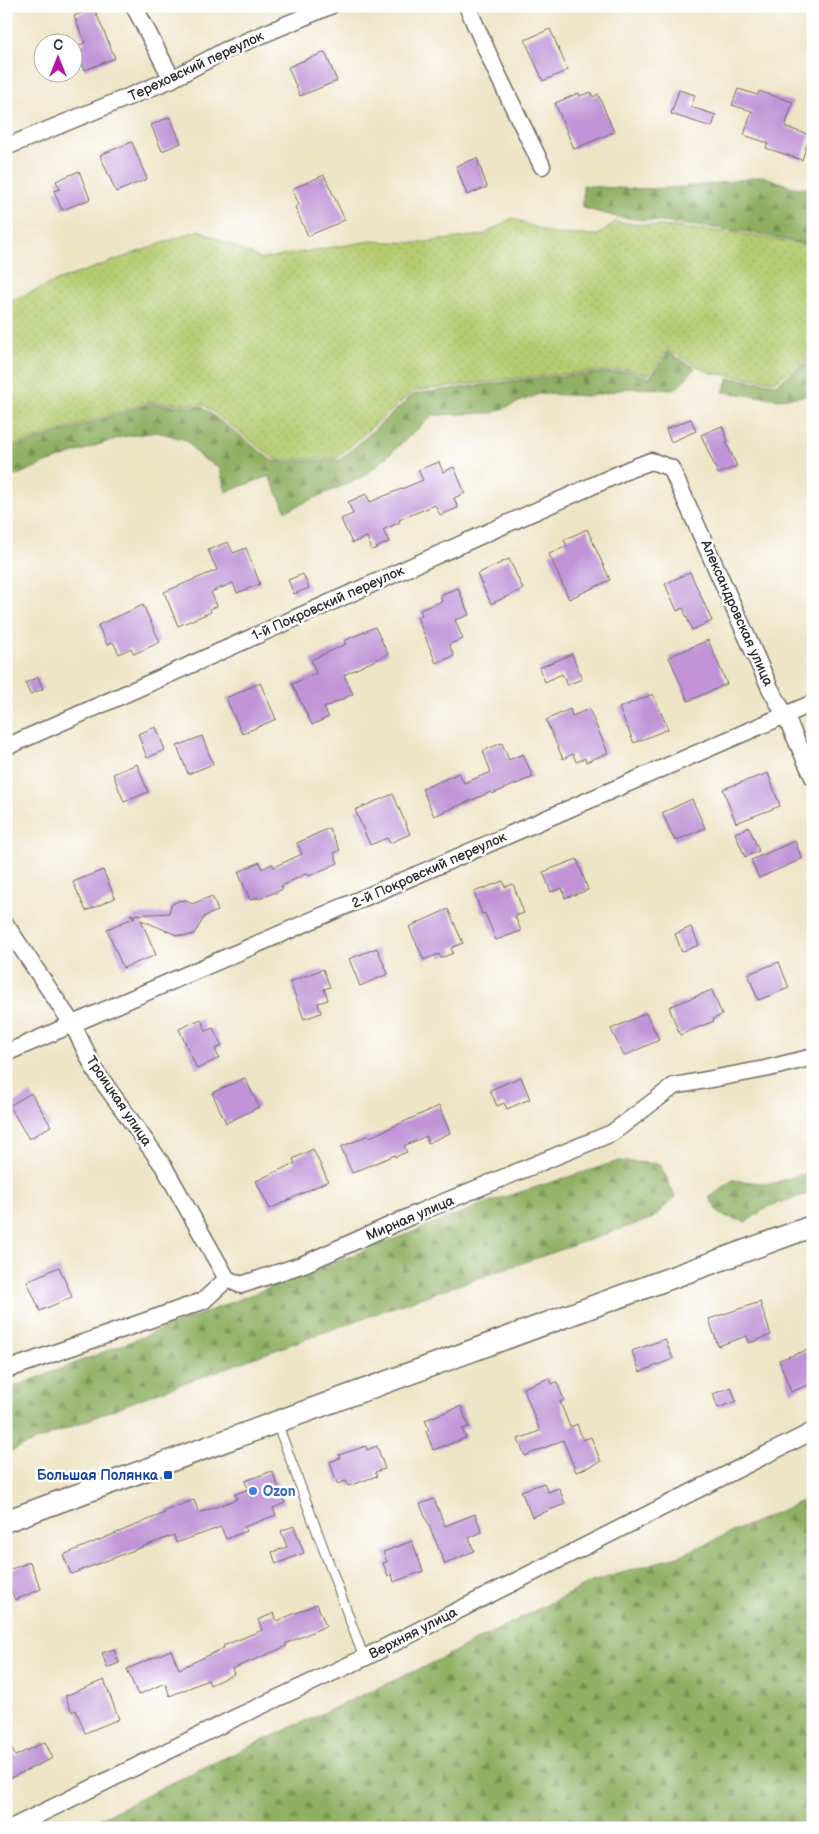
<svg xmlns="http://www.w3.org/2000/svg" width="819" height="1834" font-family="'Balsamiq Sans',sans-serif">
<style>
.grass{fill:url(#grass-dots);stroke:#707c4e}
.forest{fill:url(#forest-firs);stroke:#5d6e47}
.building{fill:#c094d7}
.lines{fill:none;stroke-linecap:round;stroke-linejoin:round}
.service-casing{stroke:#6f6c62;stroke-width:11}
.minor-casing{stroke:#6f6c62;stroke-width:19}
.tertiary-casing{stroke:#6f6c62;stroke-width:24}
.service{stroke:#fff;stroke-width:9}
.minor{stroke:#fff;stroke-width:16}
.tertiary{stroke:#fff;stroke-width:21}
.transit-dot{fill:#1a4fb4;stroke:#fff;stroke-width:2}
.shop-dot{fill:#3f7fe0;stroke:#fff;stroke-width:2}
.labels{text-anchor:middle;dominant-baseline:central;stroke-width:5;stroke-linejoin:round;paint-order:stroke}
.street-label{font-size:14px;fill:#2b2b2b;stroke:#fff}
.transit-label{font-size:14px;font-weight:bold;fill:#164399;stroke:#fff;text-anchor:end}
.shop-label{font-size:14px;font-weight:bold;fill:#366cbe;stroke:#fff;text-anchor:start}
</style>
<defs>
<pattern id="grass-dots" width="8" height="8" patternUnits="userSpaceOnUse" patternTransform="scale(1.25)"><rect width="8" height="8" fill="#b4cc71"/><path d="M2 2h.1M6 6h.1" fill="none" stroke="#9baf62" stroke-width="1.8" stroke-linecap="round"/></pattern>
<pattern id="forest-firs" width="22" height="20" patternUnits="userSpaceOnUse" patternTransform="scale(1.25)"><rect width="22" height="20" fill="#8fb063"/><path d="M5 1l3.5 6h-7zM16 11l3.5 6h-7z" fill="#758f52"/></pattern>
</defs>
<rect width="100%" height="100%" fill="#fff"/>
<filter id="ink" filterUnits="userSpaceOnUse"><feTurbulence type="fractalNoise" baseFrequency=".02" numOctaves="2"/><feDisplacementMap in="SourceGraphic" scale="10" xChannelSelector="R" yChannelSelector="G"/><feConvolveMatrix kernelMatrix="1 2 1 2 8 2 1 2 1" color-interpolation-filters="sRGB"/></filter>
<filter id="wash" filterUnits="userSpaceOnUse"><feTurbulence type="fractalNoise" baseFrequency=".0096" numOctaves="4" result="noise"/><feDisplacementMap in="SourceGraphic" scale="20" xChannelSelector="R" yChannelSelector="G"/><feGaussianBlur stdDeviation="1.12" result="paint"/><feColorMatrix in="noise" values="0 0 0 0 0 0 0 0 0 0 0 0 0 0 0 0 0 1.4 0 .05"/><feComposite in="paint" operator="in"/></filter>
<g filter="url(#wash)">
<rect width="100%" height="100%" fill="#eee5c7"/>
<!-- grass -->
<path class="grass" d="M512,218L553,234L598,235L615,222L739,233L813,246V363L802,361L776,381L710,373L668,350L648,375L629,369L528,377L413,391L337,458L276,460L204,405L149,402L6,448V303L54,282L199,230L261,259L370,241L418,243L483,235Z"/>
<!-- forest -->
<g class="forest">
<path d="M762,176L793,187L813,189V245L749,232L617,217L583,208V185C643,193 703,187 762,176Z"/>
<path d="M668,352L695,368L676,389L629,388L591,396L539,394L492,413L433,415L366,475L286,511L269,476L226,492L219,467L201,458L186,440L157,432L121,437L43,464L6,480V450L149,404L202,407L274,462L340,460L414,394L528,379L629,371L649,378Z"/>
<path d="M802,364L813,366V395L779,399L723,392L729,378L777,384Z"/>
<path d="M619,1161L660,1164L675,1197L653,1218L394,1307L140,1399L6,1453V1390L492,1201Z"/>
<path d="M813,1171V1192L769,1206L746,1222L721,1215L709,1198L733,1180L770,1184Z"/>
<path d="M813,1496V1828H81L196,1771L430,1664L592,1582L681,1555Z"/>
</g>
<g id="blocks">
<!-- building -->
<g class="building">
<path d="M94,8L115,58L85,70L75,47L85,43L74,16Z"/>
<path d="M550,29L568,70L543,81L525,40Z"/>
<path d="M325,52L337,81L300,96L288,67Z"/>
<path d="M738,89L758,95L759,91L793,102L785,127L810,135L802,160L766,148L768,143L744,135L752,111L732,105Z"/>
<path d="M679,90L695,95L691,107L716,115L712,127L671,114Z"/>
<path d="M591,92L593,97L598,94L614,132L574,149L555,103L579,93L580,96Z"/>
<path d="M170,117L181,143L162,151L151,125Z"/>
<path d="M132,142L147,179L116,192L100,155Z"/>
<path d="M477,158L487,187L467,195L456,166Z"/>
<path d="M79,171L90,199L62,210L54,191L60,189L56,181Z"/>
<path d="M324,175L345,220L308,236L295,207L299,205L292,189Z"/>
<path d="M691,419L696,431L671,442L666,429Z"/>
<path d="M722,426L728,441L726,442L737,466L718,474L701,435Z"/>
<path d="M439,462L443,472L454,467L465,493L454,498L458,508L440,515L435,505L399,520L400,522L383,530L389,542L372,550L367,537L352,543L341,519L353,514L348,502L366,494L370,502L423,480L418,470Z"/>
<path d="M587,529L610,580L569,599L549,554L567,546L564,540Z"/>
<path d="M228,542L233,553L246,548L260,584L237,593L233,583L211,592L217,606L210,609L211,612L178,626L164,592L217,570L208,550Z"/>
<path d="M509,559L523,589L491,604L477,574Z"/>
<path d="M690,572L712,621L692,630L683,608L677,611L665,584Z"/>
<path d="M303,574L309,588L294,594L288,580Z"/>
<path d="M458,588L469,615L455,620L463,639L449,644L454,656L436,663L417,617L422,615L420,610L442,601L440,595Z"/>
<path d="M143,605L160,642L134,654L131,648L119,654L113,642L107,645L98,625Z"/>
<path d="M375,627L388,654L344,675L353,694L324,708L329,717L312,725L292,684L316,673L311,660L346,644L344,641Z"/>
<path d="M708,640L727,684L688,701L669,657Z"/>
<path d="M572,654L582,679L567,685L562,674L545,682L539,668Z"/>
<path d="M38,677L43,689L30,694L25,683Z"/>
<path d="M260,683L276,719L242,734L226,698Z"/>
<path d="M653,694L668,729L634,743L619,708Z"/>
<path d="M570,709L572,716L589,709L608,753L586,762L585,758L576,762L573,754L563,759L546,720Z"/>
<path d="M156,727L165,750L147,758L138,734Z"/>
<path d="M202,736L213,764L188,774L177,746Z"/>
<path d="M502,743L509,760L523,754L533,777L492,794L491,792L434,816L422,789L459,773L464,783L491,772L483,751Z"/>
<path d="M137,764L148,792L124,802L113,774Z"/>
<path d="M768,773L780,806L736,823L723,789Z"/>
<path d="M393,794L410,834L390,843L387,838L370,845L355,810Z"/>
<path d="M692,799L705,828L675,841L662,813Z"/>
<path d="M749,827L759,851L745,857L735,833Z"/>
<path d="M329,828L340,850L334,853L338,863L309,876L308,873L281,886L283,889L259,899L258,897L250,900L238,872L260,862L262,869L272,864L274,867L302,854L297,843Z"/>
<path d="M795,841L802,859L759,878L751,860Z"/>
<path d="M577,859L588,890L565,898L562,888L551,892L543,872Z"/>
<path d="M103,870L115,898L86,911L73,882Z"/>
<path d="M503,881L505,887L513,884L524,913L515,916L521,931L496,940L485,913L482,914L474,892Z"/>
<path d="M212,896L218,911L205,916L194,934L186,936L177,935L141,920L156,955L123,968L107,929L135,917L130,915L169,913L171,905L178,901L186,900L192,904Z"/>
<path d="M448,909L463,943L451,948L453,953L441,958L439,954L424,960L409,927Z"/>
<path d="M691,927L699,945L682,952L675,934Z"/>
<path d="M377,948L388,974L360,986L349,959Z"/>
<path d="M779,962L789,988L758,1000L748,974Z"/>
<path d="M323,969L330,987L324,989L328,1000L318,1003L321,1013L304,1019L290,982Z"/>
<path d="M712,990L722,1015L713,1019L714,1021L680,1035L669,1007Z"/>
<path d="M646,1013L659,1040L624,1056L611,1029Z"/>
<path d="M201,1019L206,1031L213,1028L222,1046L215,1049L219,1058L197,1069L179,1029Z"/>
<path d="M521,1077L530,1099L507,1109L504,1103L497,1106L490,1090Z"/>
<path d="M245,1078L259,1107L226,1123L212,1093Z"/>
<path d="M31,1093L51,1126L29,1139L9,1106Z"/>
<path d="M439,1106L450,1133L428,1143L426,1136L404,1146L407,1152L395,1157V1155L352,1173L341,1147L369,1135L370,1137Z"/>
<path d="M313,1149L328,1181L270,1209L256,1181L295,1163L293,1159Z"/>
<path d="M59,1267L72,1297L40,1311L27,1281Z"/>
<path d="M760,1302L771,1335L749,1343L747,1336L718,1346L709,1319Z"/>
<path d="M665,1339L673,1359L640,1372L632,1351Z"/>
<path d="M813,1348V1383L791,1392L779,1360Z"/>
<path d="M549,1378L552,1384L557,1382L564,1400L560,1402L570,1427L577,1424L583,1440L591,1437L601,1462L576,1472L563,1440L525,1456L518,1439L540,1431L523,1388Z"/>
<path d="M731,1387L736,1401L718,1408L713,1394Z"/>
<path d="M461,1406L469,1427L462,1429L466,1438L433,1450L426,1431L429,1430L425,1420Z"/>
<path d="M366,1446L367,1450L377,1446L385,1469L375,1472L377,1476L348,1486L346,1481L337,1484L330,1462L340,1458L339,1455Z"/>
<path d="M272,1471L285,1503L273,1508L276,1515L244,1527L246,1531L226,1539L221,1527L176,1543L174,1535L71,1574L63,1555L165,1513L164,1511L194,1500L199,1513L237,1499L235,1494L248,1489L245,1481Z"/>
<path d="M544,1483L548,1492L559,1488L565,1504L532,1517L521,1491Z"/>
<path d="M434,1499L445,1526L475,1514L482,1532L469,1538L474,1551L445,1564L420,1504Z"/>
<path d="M294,1526L304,1553L276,1564L272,1552L287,1547L281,1531Z"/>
<path d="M412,1541L423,1571L394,1582L392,1574L388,1576L383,1563L387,1562L383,1552Z"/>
<path d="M30,1562L41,1589L15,1600L6,1579V1571Z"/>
<path d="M317,1604L326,1626L285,1644L287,1646L232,1669L234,1674L210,1685L208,1680L170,1696L165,1683L138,1695L127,1669L171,1650L179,1669L224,1648L223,1646L262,1630L258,1620L274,1613L277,1621Z"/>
<path d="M114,1649L119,1663L107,1668L102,1653Z"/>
<path d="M104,1680L119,1719L85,1733L76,1710L72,1712L65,1696Z"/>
<path d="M6,1734L15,1756L45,1742L53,1758L6,1780Z"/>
</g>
</g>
</g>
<g filter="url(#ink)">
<use href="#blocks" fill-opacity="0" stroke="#6f6c62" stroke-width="1"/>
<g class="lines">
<defs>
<path id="service" d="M277,1423L364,1658"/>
<g id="minor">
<path d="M134,6L172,79"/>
<path d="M467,6L495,69L542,166"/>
<path d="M6,147L172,79L226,50L330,6"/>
<path d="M6,747L630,469L651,461L671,468L770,688L785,715L813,777"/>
<path d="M6,925L73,1025L96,1072L164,1167L227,1279"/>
<path d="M6,1053L813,703"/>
<path d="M6,1370L203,1301L227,1279L241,1285L304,1264L420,1212L612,1133L674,1086L765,1069L813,1057"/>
<path d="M11,1828L237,1717L364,1658L813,1431"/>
</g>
<path id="tertiary" d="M6,1521L813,1226"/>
</defs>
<!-- service casing -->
<use href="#service" class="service-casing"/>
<!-- minor casing -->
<use href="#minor" class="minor-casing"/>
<!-- tertiary casing -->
<use href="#tertiary" class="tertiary-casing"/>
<!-- service -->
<use href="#service" class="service"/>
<!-- minor -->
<use href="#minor" class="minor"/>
<!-- tertiary -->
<use href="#tertiary" class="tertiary"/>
</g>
</g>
<!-- markers -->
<rect class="transit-dot" x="163" y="1470" width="10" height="10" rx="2.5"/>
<circle class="shop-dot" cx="253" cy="1491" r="5"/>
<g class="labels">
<!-- street labels -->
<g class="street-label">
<text transform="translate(196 66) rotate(-25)">Тереховский переулок</text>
<text transform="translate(328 603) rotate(-24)">1-й Покровский переулок</text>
<text transform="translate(737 613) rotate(66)">Александровская улица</text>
<text transform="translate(429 870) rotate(-24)">2-й Покровский переулок</text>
<text transform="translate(119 1101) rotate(56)">Троицкая улица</text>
<text transform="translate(410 1218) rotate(-23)">Мирная улица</text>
<text transform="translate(413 1633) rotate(-27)">Верхняя улица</text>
</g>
<!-- transit labels -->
<g class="transit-label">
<text x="158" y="1475">Большая Полянка</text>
</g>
<!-- shop labels -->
<g class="shop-label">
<text x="263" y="1491">Ozon</text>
</g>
</g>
<!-- margin -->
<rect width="819" height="1834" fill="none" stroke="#fff" stroke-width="25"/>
<!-- north arrow -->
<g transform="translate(58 58)"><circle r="24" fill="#ffffff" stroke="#aaaaaa"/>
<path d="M0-4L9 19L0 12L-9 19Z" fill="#b5179e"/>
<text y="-8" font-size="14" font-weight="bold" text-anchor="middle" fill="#2b2b2b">С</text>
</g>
</svg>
